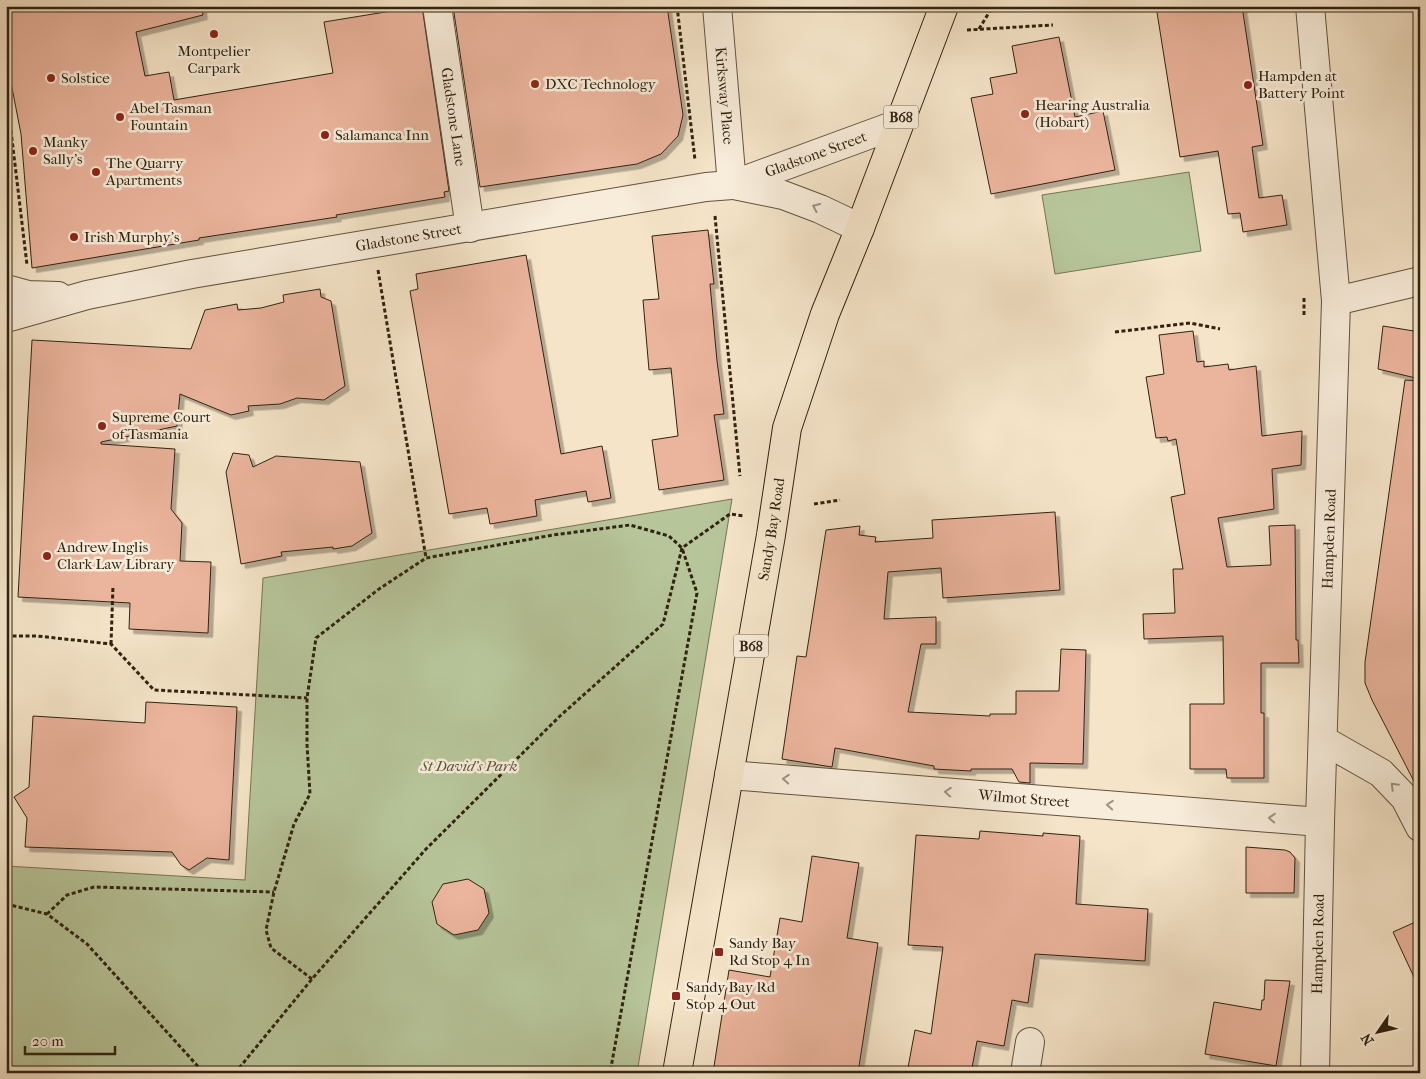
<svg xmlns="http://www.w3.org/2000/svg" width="1426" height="1079" font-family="'IM FELL French Canon',serif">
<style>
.green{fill:#b7c59a;stroke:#747456}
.building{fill:#ebb49d;stroke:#302311;filter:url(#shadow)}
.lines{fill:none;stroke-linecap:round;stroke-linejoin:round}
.minor-casing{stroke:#61533f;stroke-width:30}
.major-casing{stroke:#302311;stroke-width:30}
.path{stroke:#302311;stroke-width:3;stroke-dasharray:4 2.5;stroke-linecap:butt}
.minor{stroke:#f8eddb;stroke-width:28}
.major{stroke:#f5e4c8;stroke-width:28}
.oneway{stroke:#9e9280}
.poi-dot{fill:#8f2418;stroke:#f8eddb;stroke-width:2}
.labels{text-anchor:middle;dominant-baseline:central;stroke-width:5;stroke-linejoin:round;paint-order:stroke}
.shield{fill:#f8eddb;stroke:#6c604e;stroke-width:1}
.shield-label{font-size:14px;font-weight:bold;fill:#302311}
.poi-label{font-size:15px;fill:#302311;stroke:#f8eddb;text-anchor:start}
.street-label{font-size:15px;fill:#302311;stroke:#f8eddb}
.park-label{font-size:15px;font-style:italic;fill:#58543a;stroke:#f8eddb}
</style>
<defs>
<filter id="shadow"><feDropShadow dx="4.5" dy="4.5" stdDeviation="0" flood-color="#0004"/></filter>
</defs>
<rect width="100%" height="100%" fill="#f5e4c8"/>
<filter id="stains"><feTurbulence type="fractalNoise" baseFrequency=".004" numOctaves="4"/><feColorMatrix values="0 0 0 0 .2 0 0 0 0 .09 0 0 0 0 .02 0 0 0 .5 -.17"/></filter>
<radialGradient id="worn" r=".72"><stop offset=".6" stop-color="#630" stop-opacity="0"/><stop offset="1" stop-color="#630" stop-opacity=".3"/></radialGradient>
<!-- green -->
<g class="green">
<path d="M1189,172L1201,251L1055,274L1042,195Z"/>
<path d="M732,499L637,1073H6V866L245,880L263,578Z"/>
</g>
<!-- building -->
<g class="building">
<path d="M6,6H202L203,15L136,32L145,76L169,72L174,100L333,73L324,22L422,6L449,191L444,192L445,197L336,215L337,217L199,238V240L32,268L21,134L6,57Z"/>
<path d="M453,6H667L683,115L678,136L661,154L637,164L480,187Z"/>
<path d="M1156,6H1242L1263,145L1252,147L1259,198L1282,195L1287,225L1243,232L1240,213L1228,214L1218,151L1180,157Z"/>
<path d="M1059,37L1075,117L1103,111L1115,170L991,194L971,98L993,94L990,78L1017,73L1012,46Z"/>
<path d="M708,230L714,284H710L717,361L724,414L714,415L724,480L659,490L652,440L678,436L671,368L649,370L643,300L659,299L652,236Z"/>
<path d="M526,255L561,454L602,446L611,498L588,502L586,491L535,500L537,516L490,524L487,508L449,514L410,291L418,289L416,274Z"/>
<path d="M320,289L321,297L331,301L345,386L324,400L297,398L280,404L248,406L249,411L231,415L180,394L177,426L101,442V444L175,449L171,509L182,523L180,561L211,562L208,633L129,629L130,603L18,597L32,340L191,349L205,310L237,304L238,310L261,308L284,302L283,295Z"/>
<path d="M1383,326L1420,332V379L1378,369Z"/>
<path d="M1193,331L1197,362L1204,361V367L1228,364L1229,370L1256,366L1262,436L1302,431L1301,465L1272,469L1274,509L1218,518L1227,567L1271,565L1269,526L1295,525L1296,640H1298L1299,663H1261V713H1264V778H1227L1226,769H1190V704H1224L1223,636L1144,639L1143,614L1175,613L1173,569H1183L1171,497L1185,494L1176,439L1168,441L1167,437L1156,438L1146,377L1164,374L1159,335Z"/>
<path d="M1405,380L1420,381V793L1372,700L1365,683V662Z"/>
<path d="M233,453L249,455L253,467L276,456L360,462L372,533L352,546L333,549V547L281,552L282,556L241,564L226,472Z"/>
<path d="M1055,512L1060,590L943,598L941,568L888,572L884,619L936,617V644H921L908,712L990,716V714H1016V691H1059L1061,649L1086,650L1083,764L1030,763V783L1019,782L1012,769H971V771L934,769V766L835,748L832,767L782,759L797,656L806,657L826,530L860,526L859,535L876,537L875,542L933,538L932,520Z"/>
<path d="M146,702L237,707L229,860L207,858L189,870L181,865L172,852L25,847L27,818L14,797L29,787L33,716L145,723Z"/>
<path d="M980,831L1043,836V833L1080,836L1076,904L1148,909L1145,961L1035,954L1028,1003L1012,1000L1004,1046L977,1041L971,1073H907L915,1030L931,1034L943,947L908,945L916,835L979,839Z"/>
<path d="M1246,847L1285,850L1290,852L1295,858L1294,893H1246Z"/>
<path d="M812,856L859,863L847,938L878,943L858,1073H713L729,970L770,977L780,918L802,922Z"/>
<path d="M468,879L484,889L489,913L478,930L454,935L437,924L432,902L443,884Z"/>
<path d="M1420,920V990L1393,932Z"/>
<path d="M1265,980L1290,981L1276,1066L1205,1054L1214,1002L1261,1010L1262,1000H1264Z"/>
</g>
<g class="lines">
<defs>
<g id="minor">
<path id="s1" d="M437,6L470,228"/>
<path id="s2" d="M717,6L732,185"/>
<path d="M1310,6L1336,301L1320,822L1315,1073"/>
<path d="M734,185L783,195L820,209L860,228"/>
<path d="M6,289L28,295L58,296"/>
<path d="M1336,301L1420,281"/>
<path id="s3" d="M6,318L87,295L192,274L706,187L732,185L898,124"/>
<path d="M1323,740L1381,773L1405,798L1420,827"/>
<path id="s4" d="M729,775L1320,822"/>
<path d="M1025,1073L1030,1042"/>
</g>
<g id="major">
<path id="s5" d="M677,1073L771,535L787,428L825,314L860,228L944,6"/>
</g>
</defs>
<!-- minor casing -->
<use href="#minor" class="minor-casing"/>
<!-- major casing -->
<use href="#major" class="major-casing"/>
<!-- path -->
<g class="path">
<path d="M677,6L695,160"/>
<path d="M979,29L993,6"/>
<path d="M967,30L1053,25"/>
<path d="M6,105L11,131L27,265"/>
<path d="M715,216L740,476"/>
<path d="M378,270L426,558"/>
<path d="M1304,315V296"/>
<path d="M1115,332L1190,323L1220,329"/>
<path d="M814,504L840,500"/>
<path d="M6,636H37L111,644L154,690L307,698"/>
<path d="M111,644L113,586"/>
<path d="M6,904L47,914L87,944L204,1073"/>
<path d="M47,914L67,895L94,887L274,892"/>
<path d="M312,979L271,948L266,930L274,892L294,824L310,794L307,744V698L316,638L379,589L426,558L553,535L630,525L669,536L682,548L697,593L610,1073"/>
<path d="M235,1073L312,979L426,849L560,716L663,624L682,548L730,514L744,516"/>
</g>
<!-- minor -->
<use href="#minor" class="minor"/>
<!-- major -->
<use href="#major" class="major"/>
</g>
<!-- one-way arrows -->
<defs><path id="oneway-chevron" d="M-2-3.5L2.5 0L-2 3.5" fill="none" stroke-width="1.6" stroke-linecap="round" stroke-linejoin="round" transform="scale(1.25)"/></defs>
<g class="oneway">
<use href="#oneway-chevron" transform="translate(816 207) rotate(-156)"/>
<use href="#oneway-chevron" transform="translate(786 779) rotate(-176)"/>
<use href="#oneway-chevron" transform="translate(1394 786) rotate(-135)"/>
<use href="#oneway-chevron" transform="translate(948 792) rotate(-176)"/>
<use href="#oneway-chevron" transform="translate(1110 805) rotate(-176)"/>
<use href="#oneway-chevron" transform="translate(1272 818) rotate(-176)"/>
</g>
<!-- markers -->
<g class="poi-dot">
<circle cx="214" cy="34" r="5"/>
<circle cx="51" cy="78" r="5"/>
<circle cx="535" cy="84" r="5"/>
<circle cx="1248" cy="85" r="5"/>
<circle cx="1025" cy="114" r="5"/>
<circle cx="120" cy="117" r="5"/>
<circle cx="325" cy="135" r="5"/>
<circle cx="33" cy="151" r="5"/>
<circle cx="96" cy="172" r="5"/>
<circle cx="74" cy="237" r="5"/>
<circle cx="102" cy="426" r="5"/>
<circle cx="47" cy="556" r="5"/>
<rect x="714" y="947" width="10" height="10" rx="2.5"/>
<rect x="671" y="991" width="10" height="10" rx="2.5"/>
</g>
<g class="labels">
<!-- shield labels -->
<g class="shield">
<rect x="883.5" y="105.5" width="35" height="23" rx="4"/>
<rect x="733.5" y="634.5" width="35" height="23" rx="4"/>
</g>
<g class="shield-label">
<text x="901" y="117">B68</text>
<text x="751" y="646">B68</text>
</g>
<!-- poi labels -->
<g class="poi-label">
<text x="214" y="51" text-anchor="middle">Montpelier<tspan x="214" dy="17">Carpark</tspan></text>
<text x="1258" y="76">Hampden at<tspan x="1258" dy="17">Battery Point</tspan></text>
<text x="61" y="78">Solstice</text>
<text x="545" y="84">DXC Technology</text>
<text x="1035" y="105">Hearing Australia<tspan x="1035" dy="17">(Hobart)</tspan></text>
<text x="130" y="108">Abel Tasman<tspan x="130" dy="17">Fountain</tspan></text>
<text x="335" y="135">Salamanca Inn</text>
<text x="43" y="142">Manky<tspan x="43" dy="17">Sally’s</tspan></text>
<text x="106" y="163">The Quarry<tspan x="106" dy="17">Apartments</tspan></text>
<text x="84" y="237">Irish Murphy's</text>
<text x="112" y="417">Supreme Court<tspan x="112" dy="17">of Tasmania</tspan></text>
<text x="57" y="547">Andrew Inglis<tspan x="57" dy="17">Clark Law Library</tspan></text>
<text x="729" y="943">Sandy Bay<tspan x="729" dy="17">Rd Stop 4 In</tspan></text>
<text x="686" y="987">Sandy Bay Rd<tspan x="686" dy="17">Stop 4 Out</tspan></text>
</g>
<!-- street labels -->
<g class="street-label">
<text stroke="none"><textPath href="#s2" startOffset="90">Kirksway Place</textPath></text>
<text stroke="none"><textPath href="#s1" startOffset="112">Gladstone Lane</textPath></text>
<text stroke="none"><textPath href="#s3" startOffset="828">Gladstone Street</textPath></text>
<text stroke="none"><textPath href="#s3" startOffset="411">Gladstone Street</textPath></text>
<text stroke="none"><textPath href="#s5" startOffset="552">Sandy Bay Road</textPath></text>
<text transform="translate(1329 539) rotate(-88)">Hampden Road</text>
<text stroke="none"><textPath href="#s4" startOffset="296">Wilmot Street</textPath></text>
<text transform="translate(1318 944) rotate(-89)">Hampden Road</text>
</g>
<!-- park labels -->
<g class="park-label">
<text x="469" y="766">St David's Park</text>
</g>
</g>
<!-- margin -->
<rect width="1426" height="1079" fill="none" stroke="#f5e4c8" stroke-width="25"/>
<rect x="8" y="8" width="1411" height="1064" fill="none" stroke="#302311" stroke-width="2.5"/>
<rect x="12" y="12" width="1401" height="1054" fill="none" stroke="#302311"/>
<!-- north arrow -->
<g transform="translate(1378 1032) rotate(236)" stroke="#f8eddb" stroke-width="4" paint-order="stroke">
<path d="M0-4L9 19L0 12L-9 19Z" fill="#302311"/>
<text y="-8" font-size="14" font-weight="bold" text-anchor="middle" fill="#302311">N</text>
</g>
<!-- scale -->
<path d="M25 1046v8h90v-8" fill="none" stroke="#302311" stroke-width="2.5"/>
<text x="32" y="1046" font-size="15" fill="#302311" stroke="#f8eddb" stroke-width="4" paint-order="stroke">20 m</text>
<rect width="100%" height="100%" filter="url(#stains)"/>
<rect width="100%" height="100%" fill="url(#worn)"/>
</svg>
